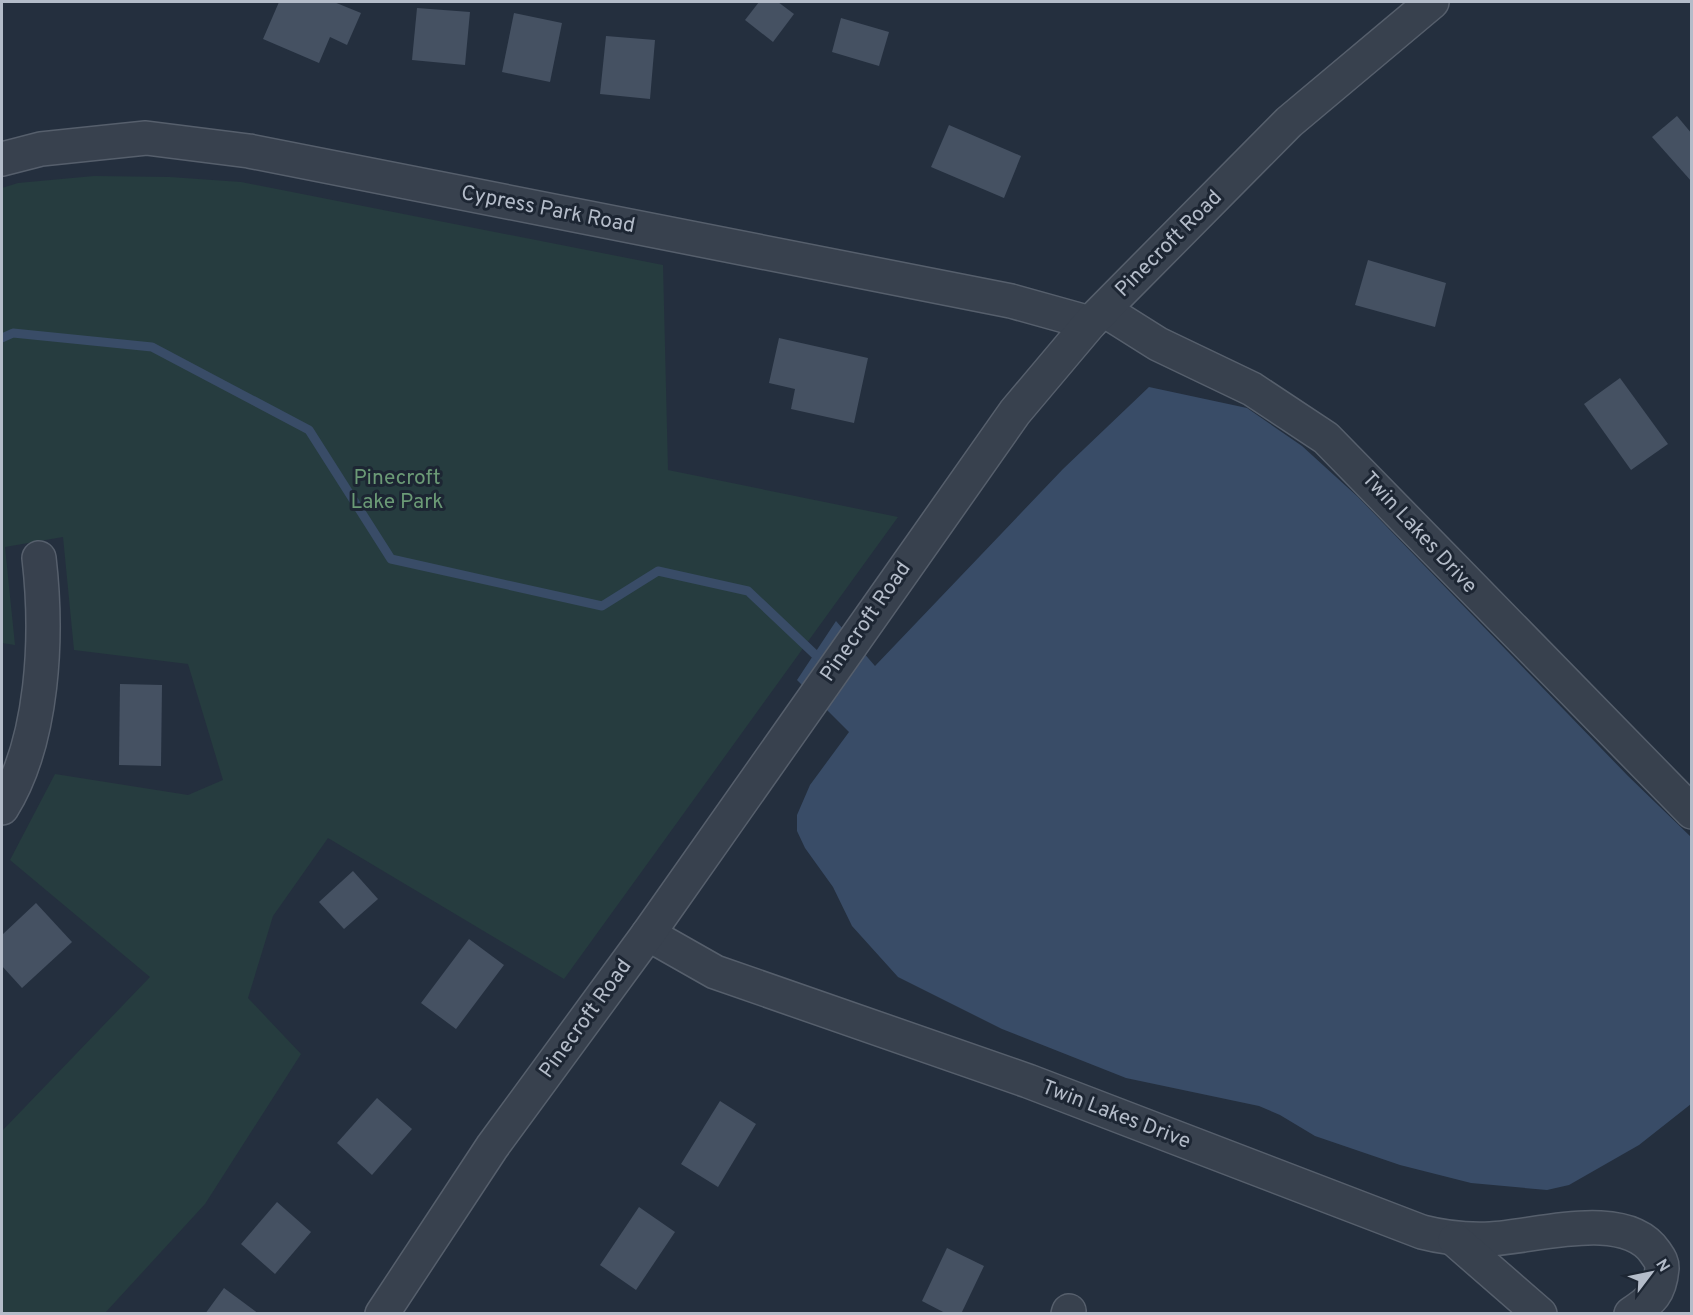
<svg xmlns="http://www.w3.org/2000/svg" width="1693" height="1315" font-family="Overpass,sans-serif">
<style>
.green{fill:#263c3f}
.water{fill:#394c67}
.lines{fill:none;stroke-linecap:round;stroke-linejoin:round}
.stream{stroke:#394c67;stroke-width:9}
.building{fill:#455162}
.minor-casing{stroke:#565f6c;stroke-width:36}
.tertiary-casing{stroke:#565f6c;stroke-width:36}
.minor{stroke:#38414e;stroke-width:33}
.tertiary{stroke:#38414e;stroke-width:33}
.labels{text-anchor:middle;dominant-baseline:central;stroke-width:6;stroke-linejoin:round;paint-order:stroke}
.street-label{font-size:21px;fill:#b4bcc9;stroke:#1d2633}
.park-label{font-size:21px;fill:#6b9a76;stroke:#1d2633}
</style>
<rect width="100%" height="100%" fill="#242f3e"/>
<!-- green -->
<path class="green" d="M94,176L170,177L241,182L663,265L668,470L898,517L564,979L328,838L273,916L248,998L301,1054L205,1204L105,1313H2V1131L150,977L10,860L55,774L188,795L223,780L188,664L74,650L63,537L5,547L15,645L2,643V188L18,183Z"/>
<!-- water -->
<path class="water" d="M1149,387L1247,408L1302,446L1358,497L1628,776L1691,837V1104L1639,1145L1569,1185L1547,1190L1471,1183L1400,1165L1315,1136L1280,1115L1259,1106L1126,1078L1002,1029L898,977L852,926L833,887L805,848L797,831V815L810,785L849,732L797,680L836,621L875,666L1063,469Z"/>
<g class="lines">
<!-- stream -->
<path class="stream" d="M2,338L13,333L152,347L309,430L391,559L602,606L658,571L748,591L823,662"/>
</g>
<!-- building -->
<g class="building">
<path d="M279,2H334L361,13L347,45L330,37L319,63L263,39Z"/>
<path d="M759,2H778L794,14L773,42L745,20Z"/>
<path d="M417,8L470,12L465,65L412,60Z"/>
<path d="M514,13L562,23L550,82L502,72Z"/>
<path d="M841,18L889,32L879,66L832,52Z"/>
<path d="M606,36L655,40L650,99L600,94Z"/>
<path d="M1677,116L1692,134V182L1652,137Z"/>
<path d="M949,125L1021,156L1004,198L931,167Z"/>
<path d="M1368,260L1446,283L1435,327L1355,305Z"/>
<path d="M779,338L868,358L854,423L791,409L795,389L769,383Z"/>
<path d="M1620,378L1668,444L1631,470L1584,404Z"/>
<path d="M120,684L162,685L161,766L119,765Z"/>
<path d="M353,871L378,899L344,929L319,902Z"/>
<path d="M36,903L72,942L22,988L2,966V935Z"/>
<path d="M469,939L504,965L456,1029L421,1003Z"/>
<path d="M377,1098L412,1129L372,1175L337,1143Z"/>
<path d="M720,1101L756,1124L718,1187L681,1164Z"/>
<path d="M277,1202L311,1232L275,1274L241,1244Z"/>
<path d="M639,1207L675,1232L636,1290L600,1265Z"/>
<path d="M947,1248L984,1266L961,1314H947L922,1301Z"/>
<path d="M224,1288L259,1314H205Z"/>
</g>
<g class="lines">
<defs>
<g id="minor">
<path d="M2,159L41,149L146,138L249,151L1011,301L1090,323"/>
<path d="M1104,310L1158,344L1252,389L1326,438L1692,812"/>
<path d="M2,808C44,741 48,635 39,558"/>
<path d="M648,934L715,972L1028,1081L1422,1232C1445,1238 1466,1240 1490,1239C1535,1237 1625,1208 1655,1252C1659,1258 1662,1261 1662,1268C1660,1293 1652,1300 1631,1314"/>
<path d="M1455,1240L1540,1314"/>
<path d="M1068,1314L1069,1311"/>
</g>
<path id="tertiary" d="M382,1314L492,1147L648,934L1015,412L1090,323L1289,122L1432,2"/>
</defs>
<!-- minor casing -->
<use href="#minor" class="minor-casing"/>
<!-- tertiary casing -->
<use href="#tertiary" class="tertiary-casing"/>
<!-- minor -->
<use href="#minor" class="minor"/>
<!-- tertiary -->
<use href="#tertiary" class="tertiary"/>
</g>
<g class="labels">
<!-- street labels -->
<g class="street-label">
<text transform="translate(548 210) rotate(11)">Cypress Park Road</text>
<text transform="translate(1169 244) rotate(-45)">Pinecroft Road</text>
<text transform="translate(1419 533) rotate(47)">Twin Lakes Drive</text>
<text transform="translate(866 622) rotate(-55)">Pinecroft Road</text>
<text transform="translate(586 1019) rotate(-54)">Pinecroft Road</text>
<text transform="translate(1116 1115) rotate(21)">Twin Lakes Drive</text>
</g>
<!-- park labels -->
<g class="park-label">
<text x="397" y="478">Pinecroft<tspan x="397" dy="24">Lake Park</tspan></text>
</g>
</g>
<!-- border -->
<rect width="1693" height="1315" fill="none" stroke="#b4bcc9" stroke-width="6"/>
<!-- north arrow -->
<g transform="translate(1651 1273) rotate(58)" stroke="#1d2633" stroke-width="4.5" paint-order="stroke">
<path d="M0-4.5L10 22L0 15L-10 22Z" fill="#b4bcc9"/>
<text y="-9" font-size="16" font-weight="bold" text-anchor="middle" fill="#b4bcc9">N</text>
</g>
</svg>
